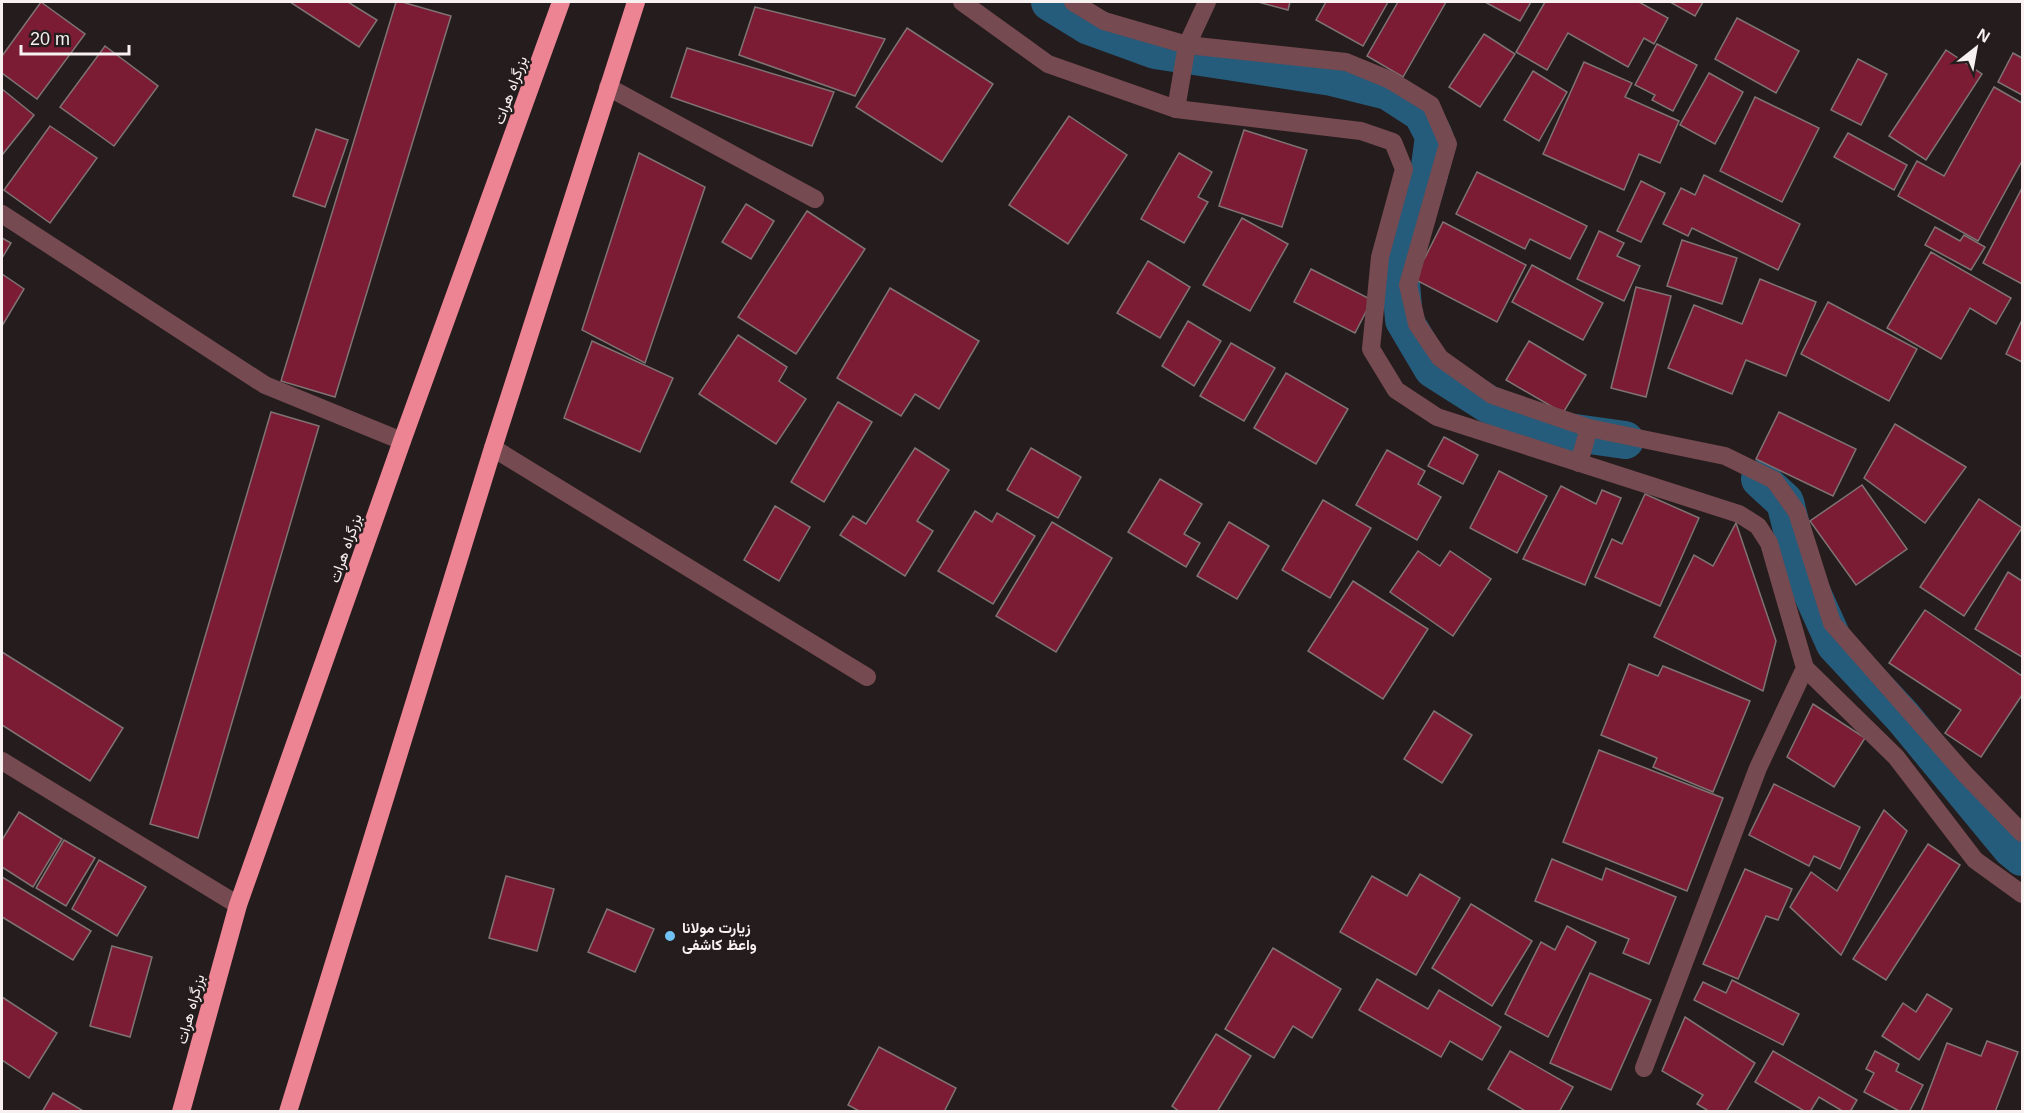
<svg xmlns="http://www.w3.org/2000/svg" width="2024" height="1113" font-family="Helvetica,Vazirmatn,sans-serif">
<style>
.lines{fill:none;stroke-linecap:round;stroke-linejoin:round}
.canal{stroke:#255b7b;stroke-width:38}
.building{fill:#7b1c34;stroke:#7f7374;stroke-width:1.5}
.minor{stroke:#754a50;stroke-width:18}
.highway{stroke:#ed8494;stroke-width:18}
.poi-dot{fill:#70c1f4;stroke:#251c1d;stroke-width:2}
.labels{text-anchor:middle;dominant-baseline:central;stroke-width:5;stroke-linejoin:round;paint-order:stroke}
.street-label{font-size:15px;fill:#f8f1f1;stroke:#251c1d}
.poi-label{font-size:15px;font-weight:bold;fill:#f8f1f1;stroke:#251c1d;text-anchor:start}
</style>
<rect width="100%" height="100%" fill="#251c1d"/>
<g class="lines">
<!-- canal -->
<g class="canal">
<path d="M1050,2L1089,26L1155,50L1332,77L1388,91L1422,113L1434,136L1429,174L1400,271L1404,320L1433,369L1488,404L1554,430L1625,440"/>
<path d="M1760,479L1785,502L1803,573L1835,644L1903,717L2011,848L2022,857"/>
</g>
</g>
<!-- building -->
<g class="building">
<path d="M41,2L85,34L37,99L2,73V56Z"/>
<path d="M290,2H348L377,20L359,47Z"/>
<path d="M396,2H402L451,16L335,397L281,381Z"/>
<path d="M1258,2H1290L1288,10Z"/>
<path d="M1326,2H1388L1363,46L1316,20Z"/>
<path d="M1398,2H1446L1403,77L1367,56Z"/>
<path d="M1485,2H1531L1520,21Z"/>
<path d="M1545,2H1639L1668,18L1654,44L1644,38L1628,67L1568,33L1547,70L1516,52Z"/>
<path d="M1670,2H1703L1695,16Z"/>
<path d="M755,7L885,39L855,96L739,55Z"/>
<path d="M1737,18L1799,51L1776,93L1715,59Z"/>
<path d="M907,28L993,84L942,162L856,107Z"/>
<path d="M1484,34L1515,54L1480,107L1449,87Z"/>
<path d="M1657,44L1697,65L1673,111L1652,100L1655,95L1635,85Z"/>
<path d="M105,46L158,86L114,146L60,107Z"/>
<path d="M687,48L834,92L812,146L671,97Z"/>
<path d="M1946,50L1982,74L1926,160L1889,136Z"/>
<path d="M2013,53L2022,58V95L1998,82Z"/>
<path d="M1858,59L1887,74L1861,125L1831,110Z"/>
<path d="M1584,62L1632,83L1625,97L1679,121L1660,163L1639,154L1624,190L1543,154Z"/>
<path d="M1533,71L1567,92L1539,141L1504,120Z"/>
<path d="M1709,73L1743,92L1715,144L1680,125Z"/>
<path d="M1994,87L2022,103V161L1978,241L1898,196L1917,161L1944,176Z"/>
<path d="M2,89L34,115L2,155Z"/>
<path d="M1755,97L1819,128L1782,202L1720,171Z"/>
<path d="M1069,116L1127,155L1068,244L1009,205Z"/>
<path d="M50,126L97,158L50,223L4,190Z"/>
<path d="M316,129L348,140L325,207L293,196Z"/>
<path d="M1244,130L1307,150L1282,227L1219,206Z"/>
<path d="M1848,133L1907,165L1894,190L1834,157Z"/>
<path d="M639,153L705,187L645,363L582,330Z"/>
<path d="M1179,153L1212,172L1198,197L1208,202L1184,243L1141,219Z"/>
<path d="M1477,172L1587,226L1570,259L1530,239L1525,249L1456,214Z"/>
<path d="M1704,175L1800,224L1778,270L1692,228L1688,236L1663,224L1681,188L1695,195Z"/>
<path d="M1641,181L1665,193L1641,242L1617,231Z"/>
<path d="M2022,188V284L1983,263Z"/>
<path d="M746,204L774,221L751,259L722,242Z"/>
<path d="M807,211L865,249L796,354L738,317Z"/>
<path d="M1242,218L1288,244L1250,311L1203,285Z"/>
<path d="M1443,222L1526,265L1497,322L1414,279Z"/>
<path d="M1935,227L1960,241L1964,235L1985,247L1971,270L1925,245Z"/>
<path d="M1599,231L1624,243L1617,256L1640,266L1624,301L1577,279Z"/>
<path d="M2,238L11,243L2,258Z"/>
<path d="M1682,240L1737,258L1722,304L1667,286Z"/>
<path d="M1931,252L2011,298L1996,324L1970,308L1941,359L1887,328Z"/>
<path d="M1148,261L1190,287L1160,338L1117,313Z"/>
<path d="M1532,265L1603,303L1583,340L1512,302Z"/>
<path d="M1311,269L1372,300L1355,333L1294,302Z"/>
<path d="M2,274L24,289L2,326Z"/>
<path d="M1760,279L1816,302L1786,376L1746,360L1732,394L1668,368L1694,305L1742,324Z"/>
<path d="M1636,287L1671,296L1646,397L1611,388Z"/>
<path d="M890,288L979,341L939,409L915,394L901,416L837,378Z"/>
<path d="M1828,302L1917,349L1889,401L1801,354Z"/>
<path d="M2022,320V362L2006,354Z"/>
<path d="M1188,321L1221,341L1194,386L1162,366Z"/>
<path d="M738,335L787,367L779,381L806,399L776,444L699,394Z"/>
<path d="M592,341L673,378L640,452L564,418Z"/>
<path d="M1529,341L1586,375L1563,413L1506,380Z"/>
<path d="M1231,343L1275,368L1244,421L1200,396Z"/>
<path d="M1286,373L1348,409L1316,464L1254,428Z"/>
<path d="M838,402L872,422L824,502L791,482Z"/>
<path d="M271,412L319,426L198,838L150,824Z"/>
<path d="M1779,412L1856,449L1833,496L1756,459Z"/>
<path d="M1895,424L1966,467L1925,523L1864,478Z"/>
<path d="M1444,437L1478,455L1463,484L1428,466Z"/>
<path d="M915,448L949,470L917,521L933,531L905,576L840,535L853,516L866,524Z"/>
<path d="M1031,448L1081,477L1058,518L1007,490Z"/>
<path d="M1387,450L1425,471L1418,484L1441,497L1417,540L1356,505Z"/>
<path d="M1499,471L1547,496L1517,553L1470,528Z"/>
<path d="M1160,479L1202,504L1184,534L1200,543L1186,567L1128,532Z"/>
<path d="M1862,485L1907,549L1856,585L1810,521Z"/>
<path d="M1561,486L1596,504L1602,490L1621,498L1585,585L1523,559Z"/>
<path d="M1645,494L1699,518L1660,606L1595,577L1612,539L1622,544Z"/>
<path d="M1979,499L2022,528L1964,616L1920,587Z"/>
<path d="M1323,500L1371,528L1330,598L1282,570Z"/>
<path d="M775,506L810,527L779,581L744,560Z"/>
<path d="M975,511L992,522L997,513L1035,536L993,604L938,571Z"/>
<path d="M1052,522L1112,558L1056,652L996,616Z"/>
<path d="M1229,522L1269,546L1237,599L1197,576Z"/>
<path d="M1736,523L1776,641L1763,691L1654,637L1694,555L1713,566Z"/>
<path d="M1418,551L1440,566L1450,551L1491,579L1453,636L1390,592Z"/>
<path d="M2008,572L2022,581V657L1975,629Z"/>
<path d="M1353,581L1428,629L1383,699L1308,651Z"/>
<path d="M1925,610L2022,676V695L1981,757L1945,733L1961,710L1889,663Z"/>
<path d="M2,652L123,728L90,781L2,725Z"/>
<path d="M1629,664L1658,676L1663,666L1750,701L1713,792L1653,767L1657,758L1601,735Z"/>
<path d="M1813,704L1865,738L1834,787L1787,757Z"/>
<path d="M1434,711L1472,735L1442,783L1404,759Z"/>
<path d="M1599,750L1723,798L1687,891L1563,842Z"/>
<path d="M1774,784L1860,827L1840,869L1814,856L1809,866L1749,835Z"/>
<path d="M1884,810L1907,831L1841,955L1790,907L1811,872L1837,891Z"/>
<path d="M19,812L62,839L33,887L2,867V840Z"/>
<path d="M64,840L95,858L66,906L36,888Z"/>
<path d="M1928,844L1960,865L1886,980L1853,959Z"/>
<path d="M1552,859L1602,880L1606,868L1676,897L1649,964L1623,953L1629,939L1535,901Z"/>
<path d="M99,860L146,887L117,936L72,909Z"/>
<path d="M1745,869L1792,889L1778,920L1766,916L1738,979L1703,964Z"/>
<path d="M1420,874L1460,898L1416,975L1340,932L1372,876L1407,896Z"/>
<path d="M506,876L554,889L537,951L489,938Z"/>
<path d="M2,877L91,931L73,960L2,917Z"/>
<path d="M1471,904L1532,941L1492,1006L1432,968Z"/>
<path d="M607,909L654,929L635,972L588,952Z"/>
<path d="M1567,926L1596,942L1548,1037L1505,1014L1541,942L1555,950Z"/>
<path d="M112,946L152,957L130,1037L90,1026Z"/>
<path d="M1273,948L1341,989L1312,1038L1293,1026L1274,1058L1225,1029Z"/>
<path d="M1590,973L1651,1000L1611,1090L1550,1063Z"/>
<path d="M1377,979L1428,1009L1439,990L1501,1027L1482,1060L1450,1041L1441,1057L1359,1010Z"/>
<path d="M1732,980L1799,1014L1783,1045L1694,1000L1703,982L1726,993Z"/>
<path d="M1927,994L1952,1009L1919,1060L1882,1036L1903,1003L1916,1012Z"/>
<path d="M2,997L57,1033L29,1078L2,1060Z"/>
<path d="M1685,1017L1755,1063L1726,1112H1710L1697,1104L1703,1095L1662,1071Z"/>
<path d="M1216,1034L1251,1056L1217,1112H1180L1172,1106Z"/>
<path d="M1987,1041L2018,1052L1995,1112H1921L1947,1043L1981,1056Z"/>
<path d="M879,1047L956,1088L944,1112H861L848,1105Z"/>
<path d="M1510,1051L1573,1087L1559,1112H1527L1488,1089Z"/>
<path d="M1773,1051L1857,1100L1850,1112H1844L1819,1097L1810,1112H1806L1755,1082Z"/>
<path d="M1875,1051L1899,1064L1896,1071L1923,1085L1909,1112H1901L1864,1092L1874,1073L1866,1069Z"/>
<path d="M53,1093L85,1112H42Z"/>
</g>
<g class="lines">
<!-- minor -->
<g class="minor">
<path d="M962,2L1048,64L1176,109L1361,131L1393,142L1404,169L1380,257L1371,349L1396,390L1437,417L1739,514L1758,526L1769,543L1805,668L1758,768L1644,1068"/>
<path d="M1073,2L1104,21L1187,45L1346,62L1390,80L1431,105L1448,144L1408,285L1417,324L1440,358L1492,395L1589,428L1725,456L1774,480L1797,512L1832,623L1965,774L2022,833"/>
<path d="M608,87L815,199"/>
<path d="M1176,109L1187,45L1207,2"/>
<path d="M2,214L265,385L402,441"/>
<path d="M493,448L867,677"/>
<path d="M1579,463L1589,428"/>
<path d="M1805,668L1896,757L1975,860L2022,894"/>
<path d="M2,761L238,905"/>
</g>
<!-- highway -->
<g class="highway">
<path d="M181,1112L238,905L402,441L561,2"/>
<path d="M288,1112L493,448L636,2"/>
</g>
</g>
<!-- markers -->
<circle class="poi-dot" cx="670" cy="936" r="6"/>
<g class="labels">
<!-- street labels -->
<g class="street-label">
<text transform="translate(510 90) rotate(-70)">بزرگراه هرات</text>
<text transform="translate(345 548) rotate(-71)">بزرگراه هرات</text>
<text transform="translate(190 1009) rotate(-75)">بزرگراه هرات</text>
</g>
<!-- poi labels -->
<g class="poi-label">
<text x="682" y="927">زیارت مولانا<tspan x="682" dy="17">واعظ کاشفی</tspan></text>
</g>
</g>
<!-- border -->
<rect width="2024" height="1113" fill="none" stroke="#f8f1f1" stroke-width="6"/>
<!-- north arrow -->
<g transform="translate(1976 48) rotate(31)" stroke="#251c1d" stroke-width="4.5" paint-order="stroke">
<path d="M0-4.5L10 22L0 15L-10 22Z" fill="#f8f1f1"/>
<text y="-9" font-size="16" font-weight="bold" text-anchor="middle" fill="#f8f1f1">N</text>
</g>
<!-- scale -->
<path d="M21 45v9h108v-9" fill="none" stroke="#f8f1f1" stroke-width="3"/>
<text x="30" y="45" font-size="18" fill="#f8f1f1" stroke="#251c1d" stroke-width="4.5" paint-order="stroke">20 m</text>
</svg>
